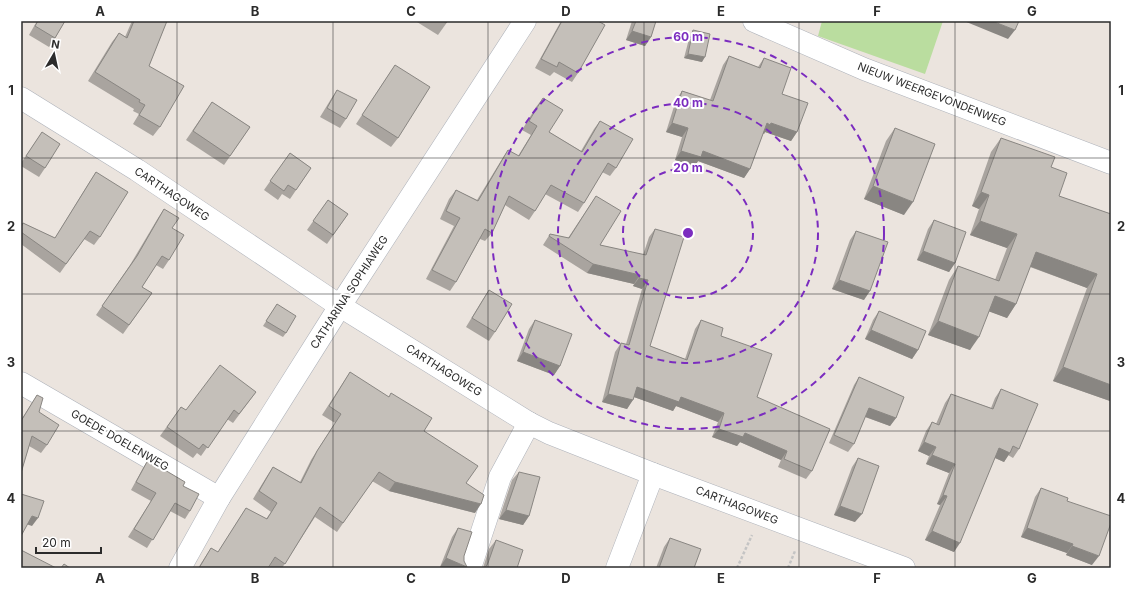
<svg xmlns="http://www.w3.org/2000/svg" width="1132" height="589" font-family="Inter,sans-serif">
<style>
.green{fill:#badd9f}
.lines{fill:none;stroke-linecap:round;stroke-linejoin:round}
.minor-casing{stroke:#aeb2ba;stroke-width:23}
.path{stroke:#c4c4c4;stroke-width:2.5;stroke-dasharray:3 2;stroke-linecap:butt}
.minor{stroke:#fff;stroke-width:22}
.wall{fill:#a9a49f}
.shaded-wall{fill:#898682}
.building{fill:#c4bfb9;stroke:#898682}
.grid{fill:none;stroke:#2b2b2b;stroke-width:1;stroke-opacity:0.55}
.ring{fill:none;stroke:#7b2cbf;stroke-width:2;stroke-dasharray:7 5}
.labels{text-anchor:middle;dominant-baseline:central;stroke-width:4;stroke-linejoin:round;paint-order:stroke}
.street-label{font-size:11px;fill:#2b2b2b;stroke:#fff}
.centre{fill:#7b2cbf;stroke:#fff;stroke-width:2}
.ring-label{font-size:12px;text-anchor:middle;font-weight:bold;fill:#7b2cbf;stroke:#fff;stroke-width:4;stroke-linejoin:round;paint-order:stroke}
.neatline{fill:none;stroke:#2b2b2b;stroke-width:1.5}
.grid-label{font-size:13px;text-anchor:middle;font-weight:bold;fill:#2b2b2b}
</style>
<rect width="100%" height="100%" fill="#ebe4de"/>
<!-- green -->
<path class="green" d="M822,21H943L925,74L818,36Z"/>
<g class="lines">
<defs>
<g id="minor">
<path d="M754,21L864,69L1111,163"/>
<path d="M21,98L137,170L340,306L529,423L549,433L653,474L904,568"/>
<path d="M21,383L219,498"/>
<path d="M180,568L219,498L340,306L525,21"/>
<path d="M470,568L500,477L529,423"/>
<path d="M617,568L653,474"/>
</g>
</defs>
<!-- minor casing -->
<use href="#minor" class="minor-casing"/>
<!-- path -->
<g class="path">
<path d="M737,568L752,535"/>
<path d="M788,568L795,551"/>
</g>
<!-- minor -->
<use href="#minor" class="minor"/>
</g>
<!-- wall -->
<g class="wall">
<path d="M37,21H65L55,38L49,47L29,35Z"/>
<path d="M132,21H167L149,66L160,127L153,136L133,124L139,114L133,111L134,109L88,81L112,42L119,33L125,37Z"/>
<path d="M417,21H448L438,35L417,22Z"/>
<path d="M561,21H598L578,73L572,82L554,72L550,76L535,68Z"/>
<path d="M632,21H656L651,37L645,46L626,40Z"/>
<path d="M693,30L702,62L684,58L690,35Z"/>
<path d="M729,56L758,67L764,58L782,94L797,132L791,141L765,132L764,134L763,133L750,169L744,178L698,161L695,166L675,160L682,137L666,132L676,100L682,91L710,100L723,65Z"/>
<path d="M395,65L398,138L391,147L356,124Z"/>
<path d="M337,90L346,119L340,128L320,117L331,99Z"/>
<path d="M543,98L549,132L581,151L594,129L600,121L616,168L610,176L602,172L584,203L578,212L545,194L535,211L529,220L505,205L492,233L485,241L480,239L456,282L450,291L426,279L454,226L440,219L449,199L456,190L477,200L502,159L508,150L518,156L531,135L522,130L536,107Z"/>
<path d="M212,102L250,127L224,165L186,140Z"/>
<path d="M895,128L904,215L864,199L886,141Z"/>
<path d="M42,132L45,168L39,177L21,166V163Z"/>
<path d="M1001,138L1051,167L1059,196L1111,214V400L1110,401L1053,381L1087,288L1030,267L1016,304L1007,318L989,311L970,350L928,335L949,280L958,266L995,280L1007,248L970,235L979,209L972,206L991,152Z"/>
<path d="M290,153L311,168L290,199L282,194L278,200L264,190Z"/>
<path d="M96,172L100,237L94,245L84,239L60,273L21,244V226L23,223L55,238L90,181Z"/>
<path d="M596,196L600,245L643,255L649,237L655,229L650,346L685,359L695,329L701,320L721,336L757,397L812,471L806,479L778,467L781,460L740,442L737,446L712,437L718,422L676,406L673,411L634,397L627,409L602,402L615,352L621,343L626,344L642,289L633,286L634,284L587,273L543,245L550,234L568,238Z"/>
<path d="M328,200L348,214L327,244L307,230Z"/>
<path d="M164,209L172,228L169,260L163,269L156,265L142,287L152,293L123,334L96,315L130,265L158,218Z"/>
<path d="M934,220L955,263L949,272L917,260L928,229Z"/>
<path d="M856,231L864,300L832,289L850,240Z"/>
<path d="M489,290L495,332L489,341L466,327L483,299Z"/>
<path d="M277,304L286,333L283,337L263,326Z"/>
<path d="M879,311L918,350L912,359L865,339L873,320Z"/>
<path d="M535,320L560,366L554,375L517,361L529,329Z"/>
<path d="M350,372L424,431L466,483L475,513L389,491L372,481L337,532L315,517L282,568H272L269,566L268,568H198L211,548L218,552L246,508L266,519L271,512L253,499L267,476L273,467L300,482L311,460L335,423L322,415Z"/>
<path d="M859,377L896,418L890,426L865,417L854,444L848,452L829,443L854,385Z"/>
<path d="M1001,389L1019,449L1013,458L1008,455L1004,462L995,458L954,552L925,540L940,505L937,504L949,473L926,464L929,456L918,451L926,431L932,422L936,424L945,403L951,394L991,408L995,398Z"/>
<path d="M256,392L233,423L227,419L201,456L197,453L193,458L160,436L181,407L186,410Z"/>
<path d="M37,395L39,412L47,445L41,453L29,446L21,473V420Z"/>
<path d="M858,458L855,522L834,515L852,467Z"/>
<path d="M148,460L183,486L190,511L185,519L170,511L147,548L128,537L151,501L131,490L143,468Z"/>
<path d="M519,472L529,516L523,525L499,519L512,480Z"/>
<path d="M1041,488L1067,501L1092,565L1066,555L1067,553L1021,537L1035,497Z"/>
<path d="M458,528L464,556V561L440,567L452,537Z"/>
<path d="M670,538L694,568H656L664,547Z"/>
<path d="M496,540L517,568H483L489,549Z"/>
</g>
<!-- shaded-wall -->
<g class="shaded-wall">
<path d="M964,21H992L1015,30L1008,39Z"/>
<path d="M632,31L651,37L645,46L626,40Z"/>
<path d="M688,54L705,57L702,62L684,58Z"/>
<path d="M672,123L688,128L682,137L666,132Z"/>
<path d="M767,123H771L797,132L791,141L765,132L764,134L761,132Z"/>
<path d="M681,151H703L750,169L744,178L698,161L695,166L675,160Z"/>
<path d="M873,186L913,202L904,215L864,199Z"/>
<path d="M981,192L989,195L979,209L972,206Z"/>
<path d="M980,221L1017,234L1007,248L970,235Z"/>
<path d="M923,251L955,263L949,272L917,260Z"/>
<path d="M1036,252L1097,274L1087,288L1026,265Z"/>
<path d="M593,264L640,275L634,284L587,273Z"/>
<path d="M639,278L648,280L642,289L633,286Z"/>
<path d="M839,280L870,291L864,300L832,289Z"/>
<path d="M995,296L1016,304L1007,318L985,310Z"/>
<path d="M938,321L979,337L970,350L928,335Z"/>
<path d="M871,330L918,350L912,359L865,339Z"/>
<path d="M523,352L560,366L554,375L517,361Z"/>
<path d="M1063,367L1111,385V400L1110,401L1053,381Z"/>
<path d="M637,387L681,397L724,413L718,422L676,406L673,411L631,396Z"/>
<path d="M608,394L633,400L627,409L602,402Z"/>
<path d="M869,408L896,418L890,426L863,416Z"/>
<path d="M719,429L745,433L787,451L781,460L740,442L737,446L712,437Z"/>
<path d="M924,442L936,447L929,456L918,451Z"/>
<path d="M999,448L1010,453L1004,462L993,457Z"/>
<path d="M932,455L955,464L949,473L926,464Z"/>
<path d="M395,482L481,504L475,513L389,491Z"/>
<path d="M943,495L947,496L940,505L937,504Z"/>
<path d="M840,506L862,514L855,522L834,515Z"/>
<path d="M506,510L529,516L523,525L499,519Z"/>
<path d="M32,516L38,518L32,526L26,524Z"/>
<path d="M1027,528L1073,544L1067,553L1021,537Z"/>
<path d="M932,531L960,543L954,552L925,540Z"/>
<path d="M1072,546L1099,556L1092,565L1066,555Z"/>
<path d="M446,558L467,567L466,568H442L440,567Z"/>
</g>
<!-- building -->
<g class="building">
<path d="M38,21H65L55,38L35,26Z"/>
<path d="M134,21H167L149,66L184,86L160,127L139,115L145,105L139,102L140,100L95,72L119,33L127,38Z"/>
<path d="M443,21H448L446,23Z"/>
<path d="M562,21H598L605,25L578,73L559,62L557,67L541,59Z"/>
<path d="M636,21H656L651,37L632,31Z"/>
<path d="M992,21H1019L1015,30Z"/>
<path d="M693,30L710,34L705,57L688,54Z"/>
<path d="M729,56L760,68L764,58L791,68L782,94L808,103L797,132L771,123L770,125L767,123L750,169L703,151L701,157L681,151L688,128L672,123L682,91L713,101Z"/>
<path d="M395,65L430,87L398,138L362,115Z"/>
<path d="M337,90L357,100L346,119L327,108Z"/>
<path d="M543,98L563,110L549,132L582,152L600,121L633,139L616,168L608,163L584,203L551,185L535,211L509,196L492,233L485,229L456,282L432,270L460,218L446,211L456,190L478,201L508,150L519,156L537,126L529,121Z"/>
<path d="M212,102L250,127L230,156L193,131Z"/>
<path d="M895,128L935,144L913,202L873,186Z"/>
<path d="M42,132L60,144L45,168L26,156Z"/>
<path d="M1001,138L1055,157L1051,167L1067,173L1059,196L1111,214V385L1063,367L1097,274L1036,252L1016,304L995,296L979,337L938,321L958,266L999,281L1017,234L980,221L989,195L981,192Z"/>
<path d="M290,153L311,168L296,190L288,185L284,191L270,181Z"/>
<path d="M96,172L128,192L100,237L90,231L66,264L21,232V227L23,223L55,238Z"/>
<path d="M596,196L621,211L600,245L646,255L655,229L684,237L650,346L687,360L701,320L723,328L721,336L772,354L757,397L830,429L812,471L784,459L787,451L745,433L743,437L719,429L724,413L681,397L679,402L637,387L633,400L608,394L621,343L629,345L648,280L639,278L640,275L593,264L549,236L550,234L569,238Z"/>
<path d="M328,200L348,214L333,235L313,221Z"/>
<path d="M164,209L179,218L172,228L184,235L169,260L162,256L142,287L152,293L129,325L102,306L137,256Z"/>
<path d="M934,220L966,232L955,263L923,251Z"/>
<path d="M856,231L888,242L870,291L839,280Z"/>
<path d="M489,290L512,304L495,332L472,318Z"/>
<path d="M277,304L296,316L286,333L266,321Z"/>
<path d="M879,311L926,331L918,350L871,330Z"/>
<path d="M535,320L572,334L560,366L523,352Z"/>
<path d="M220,365L256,392L239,414L234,410L208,448L203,444L199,449L167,427L181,407L186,410Z"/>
<path d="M350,372L389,397L391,393L432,418L424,431L478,466L466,483L484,495L481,504L395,482L379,472L343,523L320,507L285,564L275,557L268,568H199L211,548L218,552L246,508L267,519L277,503L259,491L273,467L301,483L317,451L341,414L329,406Z"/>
<path d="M859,377L904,397L896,418L869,408L854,444L834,435Z"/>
<path d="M1001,389L1038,404L1019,449L1013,446L1010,453L999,448L960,543L932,531L947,496L943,495L955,464L932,455L936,447L924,442L932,422L939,425L951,394L993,409Z"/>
<path d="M37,395L43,398L39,412L59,425L47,445L32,436L21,473V421Z"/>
<path d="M858,458L879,466L862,514L840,506Z"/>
<path d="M148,460L185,482L183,486L199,494L190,511L175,503L153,540L134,529L156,493L136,482Z"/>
<path d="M519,472L540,477L529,516L506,510Z"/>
<path d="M1041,488L1068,498L1067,501L1111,516V523L1099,556L1072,546L1073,544L1027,528Z"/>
<path d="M21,494L44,501L38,518L32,516L21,536Z"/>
<path d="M458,528L472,532L464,556V561L467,567L446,558Z"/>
<path d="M670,538L701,549L694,568H659Z"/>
<path d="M496,540L523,550L517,568H485L488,563Z"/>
<path d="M21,550L56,568H21Z"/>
<path d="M64,564L70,568H61Z"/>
</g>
<!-- grid -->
<path class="grid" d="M177,21V568M333,21V568M488,21V568M644,21V568M799,21V568M955,21V568M21,158H1111M21,294H1111M21,431H1111"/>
<!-- distance rings -->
<g class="ring">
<circle cx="688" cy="233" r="65"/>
<circle cx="688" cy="233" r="130"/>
<circle cx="688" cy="233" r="196"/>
</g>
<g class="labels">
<!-- street labels -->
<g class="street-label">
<text transform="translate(932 94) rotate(21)">NIEUW WEERGEVONDENWEG</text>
<text transform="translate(172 194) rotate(34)">CARTHAGOWEG</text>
<text transform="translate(349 292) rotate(-57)">CATHARINA SOPHIAWEG</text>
<text transform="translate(444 370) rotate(32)">CARTHAGOWEG</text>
<text transform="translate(120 440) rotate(30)">GOEDE DOELENWEG</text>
<text transform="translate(737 505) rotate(21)">CARTHAGOWEG</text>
</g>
</g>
<circle cx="688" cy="233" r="6" class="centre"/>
<g class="ring-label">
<text x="688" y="41">60 m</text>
<text x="688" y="107">40 m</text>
<text x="688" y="172">20 m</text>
</g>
<!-- border -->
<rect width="1132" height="589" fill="none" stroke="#ffffff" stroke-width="44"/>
<!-- north arrow -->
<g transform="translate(54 54) rotate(9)" stroke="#ffffff" stroke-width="3" paint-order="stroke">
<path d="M0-3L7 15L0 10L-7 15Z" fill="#2b2b2b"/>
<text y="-6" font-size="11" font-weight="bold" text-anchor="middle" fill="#2b2b2b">N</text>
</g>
<!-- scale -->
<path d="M36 547v6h65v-6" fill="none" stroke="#2b2b2b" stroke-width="2"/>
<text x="42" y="547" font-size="12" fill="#2b2b2b" stroke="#ffffff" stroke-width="3" paint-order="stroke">20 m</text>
<rect x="22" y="22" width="1088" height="545" class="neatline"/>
<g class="grid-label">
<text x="100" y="16">A</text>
<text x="255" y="16">B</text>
<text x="411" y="16">C</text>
<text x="566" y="16">D</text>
<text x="721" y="16">E</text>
<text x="877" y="16">F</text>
<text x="1032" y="16">G</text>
<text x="11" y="95">1</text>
<text x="1121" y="95">1</text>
<text x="11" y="231">2</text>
<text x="1121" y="231">2</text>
<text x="11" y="367">3</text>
<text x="1121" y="367">3</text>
<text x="11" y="503">4</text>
<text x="1121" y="503">4</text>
<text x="100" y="583">A</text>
<text x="255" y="583">B</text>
<text x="411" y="583">C</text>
<text x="566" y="583">D</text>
<text x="721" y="583">E</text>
<text x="877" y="583">F</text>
<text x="1032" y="583">G</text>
</g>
</svg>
